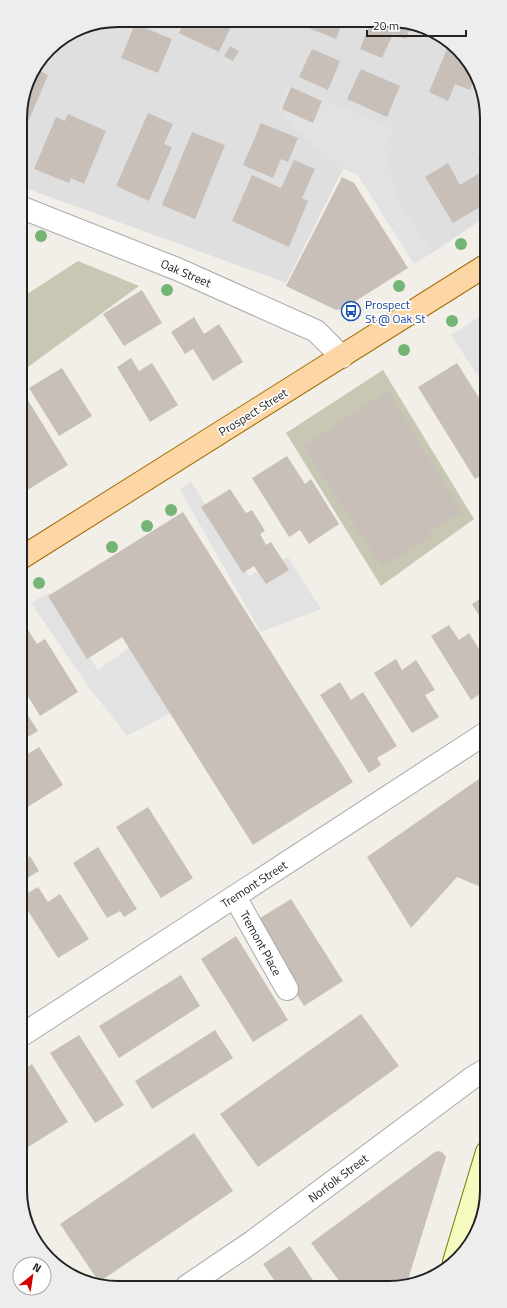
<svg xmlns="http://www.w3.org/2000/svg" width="507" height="1308" font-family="'Titillium Web',sans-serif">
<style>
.residential{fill:#e0dfdf}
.construction{fill:#c7c7b4}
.parking{fill:#e2e2e2}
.building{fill:#c7bfb8}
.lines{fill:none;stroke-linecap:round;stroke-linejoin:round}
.minor-casing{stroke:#a9a9a9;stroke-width:24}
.secondary-casing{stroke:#707d05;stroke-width:24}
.primary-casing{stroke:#a06b00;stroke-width:24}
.minor{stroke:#fff;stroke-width:22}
.secondary{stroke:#f7fabf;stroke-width:22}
.primary{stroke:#fcd6a4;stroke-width:22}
.tree{fill:#74b475}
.labels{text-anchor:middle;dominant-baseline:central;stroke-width:3.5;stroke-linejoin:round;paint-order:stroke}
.street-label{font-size:12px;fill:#222;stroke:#fff}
.transit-label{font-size:12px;fill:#164399;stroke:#fff;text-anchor:start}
.rim{fill:none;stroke:#222;stroke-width:2}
</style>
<rect width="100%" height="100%" fill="#f2efe9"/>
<!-- residential -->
<path class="residential" d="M118,20L409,22L458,48L485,98V217L432,253L396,198L384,146L386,141L293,126L343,169L286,283L20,186V111L30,74L53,44L80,27Z"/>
<!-- construction -->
<g class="construction">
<path d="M78,261L139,286L21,372V298Z"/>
<path d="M383,370L474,519L381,586L286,433Z"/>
</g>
<!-- parking -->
<g class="parking">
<path d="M286,84L394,129L384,146L396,198L432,253L414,264L357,174L343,169L293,126L279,110Z"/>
<path d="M485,313L486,388L451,335Z"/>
<path d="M191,481L249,576L288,557L321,609L261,632L180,490Z"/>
<path d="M49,593L98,670L133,645L172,712L127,736L91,690L31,603Z"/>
</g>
<!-- building -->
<g class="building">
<path d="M152,20H167L164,26Z"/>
<path d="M185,20L230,21L233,22L219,52L179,33Z"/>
<path d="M303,21H343L336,39L301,25Z"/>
<path d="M371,22H409L412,24L406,39L393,34L382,58L360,49Z"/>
<path d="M135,24L172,39L158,73L121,58Z"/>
<path d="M449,44L458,48L474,79L470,90L455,84L448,101L429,92Z"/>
<path d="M230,46L239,51L233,61L224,56Z"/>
<path d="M312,49L340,61L328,90L299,77Z"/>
<path d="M47,52L40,71L48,75L20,141V111L30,74Z"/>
<path d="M361,69L400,86L387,117L347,99Z"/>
<path d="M291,87L322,101L313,123L282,109Z"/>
<path d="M148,113L173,124L164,144L172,147L149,201L116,186Z"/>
<path d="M68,114L106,131L84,184L71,178L69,183L34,169L56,117L65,121Z"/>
<path d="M261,123L298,138L288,162L281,159L273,178L243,165Z"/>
<path d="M192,132L225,145L195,219L162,205Z"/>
<path d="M485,142V162L478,159Z"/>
<path d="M294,160L315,169L302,198L308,201L289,247L232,221L252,175L281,188Z"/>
<path d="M448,163L460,185L483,171L485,176V204L453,223L425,177Z"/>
<path d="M342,177L354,183L408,268L343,309L336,310L286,286Z"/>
<path d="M142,290L162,323L124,346L103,314Z"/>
<path d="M194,317L204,334L219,324L243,362L213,381L193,349L185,354L171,332Z"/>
<path d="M131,358L139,371L152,363L178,405L150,422L117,367Z"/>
<path d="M457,363L486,409V472L475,479L418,387Z"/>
<path d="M62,368L92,416L59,436L29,388Z"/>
<path d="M21,389L68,465L21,494Z"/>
<path d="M388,391L462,512L427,532L431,536L382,567L303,446Z"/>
<path d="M287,456L305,484L311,479L339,524L309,544L300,530L289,537L252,478Z"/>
<path d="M230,489L246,513L252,510L265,531L260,534L266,545L271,542L289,570L266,584L254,566L243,573L201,507Z"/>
<path d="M183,512L353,782L253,845L122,637L87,659L48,596Z"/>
<path d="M486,595V627L472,604Z"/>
<path d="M21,619L37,644L45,639L78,692L40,716L21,685Z"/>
<path d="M449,625L459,640L469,633L486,660V698L483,692L471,700L431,636Z"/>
<path d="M396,659L402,670L416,660L435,690L425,695L439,717L412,733L374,673Z"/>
<path d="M340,682L351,700L363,692L397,746L377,758L381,765L369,773L320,695Z"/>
<path d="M21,705L38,731L21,741Z"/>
<path d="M39,747L63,785L21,811V758Z"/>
<path d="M486,774V889L457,877L411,928L367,857Z"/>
<path d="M148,807L193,878L161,898L116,827Z"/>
<path d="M98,847L137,909L124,917L120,911L107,918L73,863Z"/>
<path d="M30,856L39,871L21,882V862Z"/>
<path d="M38,887L48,902L60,894L89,939L58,958L21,900V897Z"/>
<path d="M291,899L343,981L304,1006L252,923Z"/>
<path d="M236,936L288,1020L253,1042L201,959Z"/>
<path d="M181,975L200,1006L119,1058L99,1026Z"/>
<path d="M361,1014L399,1066L258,1167L220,1114Z"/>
<path d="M215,1030L233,1058L152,1109L135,1081Z"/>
<path d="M79,1035L124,1105L95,1123L50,1053Z"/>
<path d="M32,1064L68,1122L25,1149L22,1144V1071Z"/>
<path d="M194,1133L233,1191L99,1282L60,1224Z"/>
<path d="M439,1151L442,1152L446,1157L406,1286H343L311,1243L435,1152Z"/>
<path d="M290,1246L317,1286H278L263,1264Z"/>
</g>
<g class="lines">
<defs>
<g id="minor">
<path d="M20,207L177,269L316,331L342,357"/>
<path d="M235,897L287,989"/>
<path d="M22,1035L486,733"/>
<path d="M187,1286L252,1242L472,1078L487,1069"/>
</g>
<path id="secondary" d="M454,1262L487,1152"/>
<path id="primary" d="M21,558L485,266"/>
</defs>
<!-- minor casing -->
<use href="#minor" class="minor-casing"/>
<!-- secondary casing -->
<use href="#secondary" class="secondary-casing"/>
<!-- primary casing -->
<use href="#primary" class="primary-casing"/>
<!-- minor -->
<use href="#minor" class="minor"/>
<!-- secondary -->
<use href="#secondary" class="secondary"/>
<!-- primary -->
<use href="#primary" class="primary"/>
</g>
<!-- trees -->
<g class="tree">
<circle cx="41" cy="236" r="6"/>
<circle cx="461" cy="244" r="6"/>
<circle cx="399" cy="286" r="6"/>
<circle cx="167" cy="290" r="6"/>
<circle cx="452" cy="321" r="6"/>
<circle cx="404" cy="350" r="6"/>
<circle cx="171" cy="510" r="6"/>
<circle cx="147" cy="526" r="6"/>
<circle cx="112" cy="547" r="6"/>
<circle cx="39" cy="583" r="6"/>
</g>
<!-- icons -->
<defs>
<symbol id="bus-ring" viewBox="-11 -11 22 22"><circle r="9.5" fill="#fff" stroke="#1a4fb4" stroke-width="1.5"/><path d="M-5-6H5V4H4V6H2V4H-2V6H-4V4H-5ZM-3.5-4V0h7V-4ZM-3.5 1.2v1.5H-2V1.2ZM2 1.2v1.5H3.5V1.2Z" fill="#1a4fb4"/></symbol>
</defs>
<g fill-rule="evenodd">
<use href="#bus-ring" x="340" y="300" width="22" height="22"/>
</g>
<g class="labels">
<!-- street labels -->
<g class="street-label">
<text transform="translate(186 273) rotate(23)">Oak Street</text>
<text transform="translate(253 412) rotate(-32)">Prospect Street</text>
<text transform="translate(254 884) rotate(-33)">Tremont Street</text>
<text transform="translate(261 943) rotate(61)">Tremont Place</text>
<text transform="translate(338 1178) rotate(-37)">Norfolk Street</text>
</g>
<!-- transit labels -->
<g class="transit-label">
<text x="365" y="304">Prospect<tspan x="365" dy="14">St @ Oak St</tspan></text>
</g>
</g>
<!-- crop -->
<path d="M0 0H507V1308H0ZM118 27H389A91 91 0 0 1 480 118V1190A91 91 0 0 1 389 1281H118A91 91 0 0 1 27 1190V118A91 91 0 0 1 118 27Z" fill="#ededed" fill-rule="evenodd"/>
<path class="rim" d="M118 27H389A91 91 0 0 1 480 118V1190A91 91 0 0 1 389 1281H118A91 91 0 0 1 27 1190V118A91 91 0 0 1 118 27Z"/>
<!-- north arrow -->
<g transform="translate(32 1276) rotate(30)"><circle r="19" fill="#ffffff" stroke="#a7a7a7"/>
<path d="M0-3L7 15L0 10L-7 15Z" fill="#d40000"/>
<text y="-6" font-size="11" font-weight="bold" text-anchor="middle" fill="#222222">N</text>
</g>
<!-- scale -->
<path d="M367 30v6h99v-6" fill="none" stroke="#222222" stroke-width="2"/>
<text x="373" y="30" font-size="12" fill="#222222" stroke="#ffffff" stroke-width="3" paint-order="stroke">20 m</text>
</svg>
